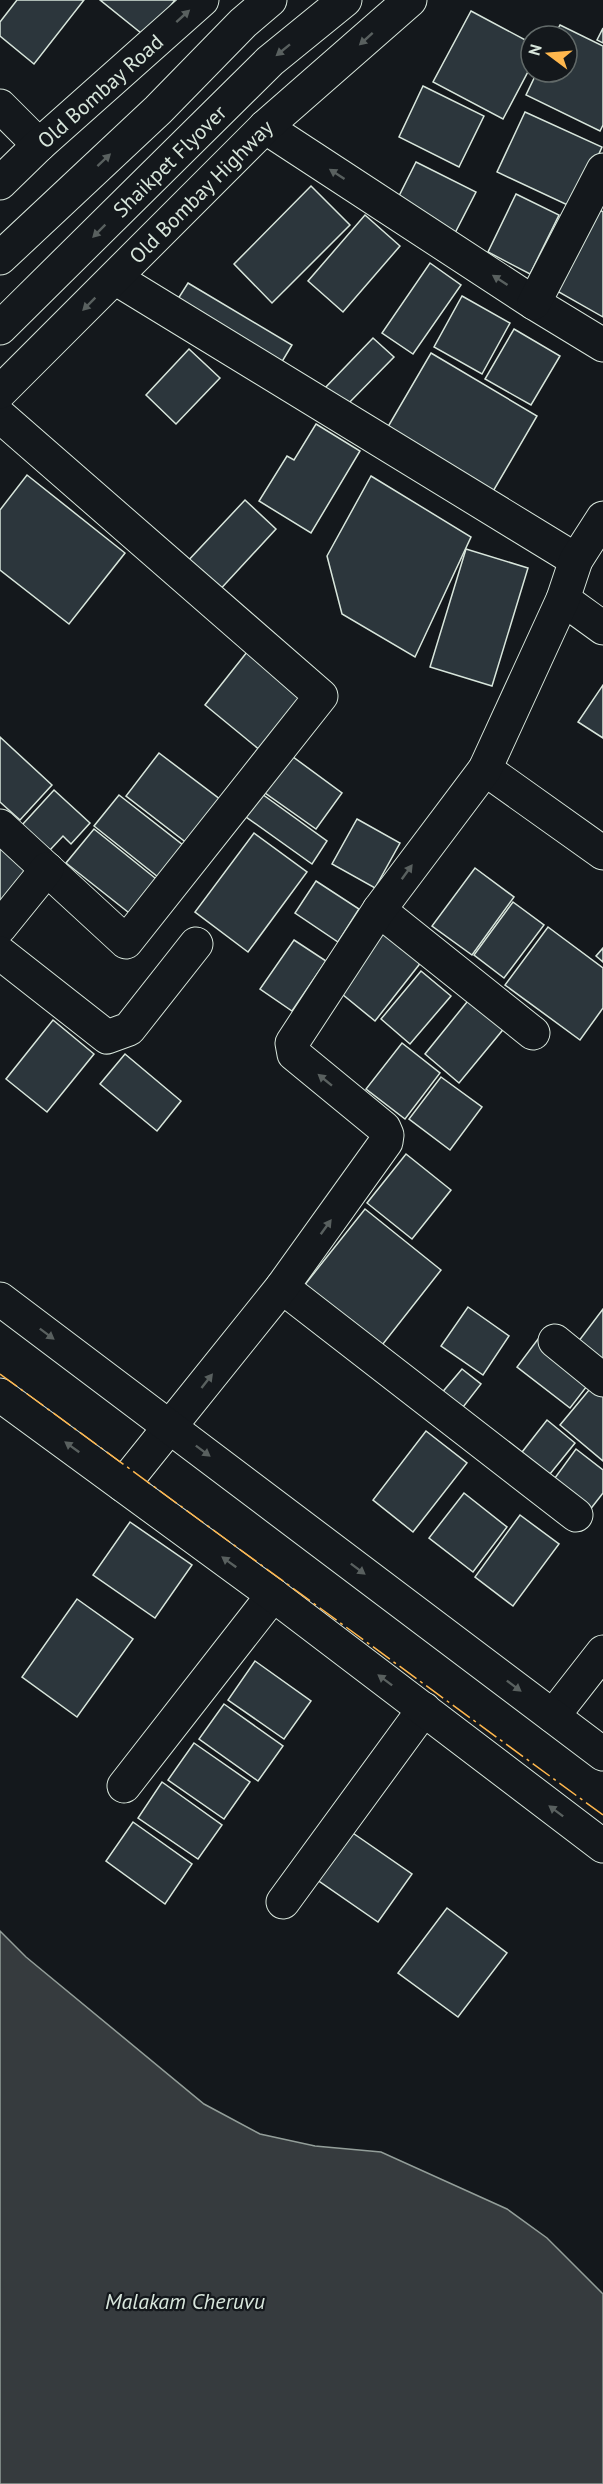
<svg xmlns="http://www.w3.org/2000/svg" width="603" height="2484" font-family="'PT Sans',sans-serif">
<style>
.water{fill:#363b3e;stroke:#939e99;stroke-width:1.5}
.building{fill:#2c363c;stroke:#d8e6dc;stroke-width:1.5}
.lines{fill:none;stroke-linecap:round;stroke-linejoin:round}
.minor-casing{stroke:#d8e6dc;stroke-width:35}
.tertiary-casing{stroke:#d8e6dc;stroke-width:35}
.primary-casing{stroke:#d8e6dc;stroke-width:35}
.minor{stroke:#14181c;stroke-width:33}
.tertiary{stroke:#14181c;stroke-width:33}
.primary{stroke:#14181c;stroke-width:33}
.power{stroke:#ffb74d;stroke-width:1.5;stroke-dasharray:21 4.5 3 4.5;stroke-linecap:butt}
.oneway{fill:#59605f}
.labels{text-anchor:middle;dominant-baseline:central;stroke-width:4.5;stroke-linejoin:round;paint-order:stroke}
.street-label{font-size:21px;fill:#d8e6dc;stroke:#14181c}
.water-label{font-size:22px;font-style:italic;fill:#d8e6dc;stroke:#14181c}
</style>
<rect width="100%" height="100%" fill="#14181c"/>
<!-- water -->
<path class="water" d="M0,1931L26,1957L204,2104L260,2134L315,2146L381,2152L507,2209L547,2238L603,2294V2484H0Z"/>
<!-- building -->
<g class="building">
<path d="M17,0H84L34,64L0,36V22Z"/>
<path d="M100,0H175L146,37Z"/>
<path d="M471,11L531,43V66L503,119L433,82Z"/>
<path d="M560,25L603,46V125L600,131L526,95L537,72H567V36H554Z"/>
<path d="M603,28V43L597,40Z"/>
<path d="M423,86L484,116L459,167L399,137Z"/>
<path d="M525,112L602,147L574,208L497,172Z"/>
<path d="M416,162L476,192L455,233L395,204Z"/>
<path d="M311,186L350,225L272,303L234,264Z"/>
<path d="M516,194L559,215L530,274L488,252Z"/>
<path d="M594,206L603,212V317L550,287Z"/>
<path d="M365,215L400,246L343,312L308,281Z"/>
<path d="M430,263L461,285L413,354L382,333Z"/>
<path d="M188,283L292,345L280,365L176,302Z"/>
<path d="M462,296L510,323L482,374L434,347Z"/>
<path d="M514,329L560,356L531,405L485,379Z"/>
<path d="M373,338L394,357L343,409L323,390Z"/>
<path d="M189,349L220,378L176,424L146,395Z"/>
<path d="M431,353L537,416L488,500L382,437Z"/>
<path d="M316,424L360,451L311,533L259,501L287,456L294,460Z"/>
<path d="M27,475L125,553L69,624L0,570V510Z"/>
<path d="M371,476L471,537L415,657L342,614L327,556Z"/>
<path d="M245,500L276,529L216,594L185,564Z"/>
<path d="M466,549L528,568L492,686L430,667Z"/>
<path d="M247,652L303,697L261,751L205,705Z"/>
<path d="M603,685V738L578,722Z"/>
<path d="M0,737L52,785L20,820L0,802Z"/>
<path d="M285,751L342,793L316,829L258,788Z"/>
<path d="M159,753L225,803L192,847L126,796Z"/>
<path d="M255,789L327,841L312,864L239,812Z"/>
<path d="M54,790L90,823L71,844L63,836L50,850L22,825Z"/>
<path d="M119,795L188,849L163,881L94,826Z"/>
<path d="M357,819L400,843L375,888L332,864Z"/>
<path d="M94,829L160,882L133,916L66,863Z"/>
<path d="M254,833L307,872L248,952L195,912Z"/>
<path d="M0,847L28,873L0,903Z"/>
<path d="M475,868L514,897L472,955L432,926Z"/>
<path d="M316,881L359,909L338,942L295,913Z"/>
<path d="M513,902L544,925L504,978L474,955Z"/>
<path d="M548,927L603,968V1008L580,1040L505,985Z"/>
<path d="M384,930L422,961L375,1021L337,990Z"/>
<path d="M294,940L326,961L292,1011L260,989Z"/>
<path d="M603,948V962L596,956Z"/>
<path d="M421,971L451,996L410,1044L381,1019Z"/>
<path d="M471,997L506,1026L459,1083L425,1054Z"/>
<path d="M53,1020L94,1054L47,1112L6,1079Z"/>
<path d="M402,1043L440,1073L405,1119L366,1089Z"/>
<path d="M125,1054L181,1101L157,1131L100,1084Z"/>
<path d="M441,1077L482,1107L450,1150L409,1119Z"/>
<path d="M406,1154L451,1190L412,1239L367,1203Z"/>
<path d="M365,1209L441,1270L379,1349L303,1287Z"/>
<path d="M468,1307L509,1336L483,1375L441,1346Z"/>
<path d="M603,1309V1361L578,1342Z"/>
<path d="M541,1335L594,1377L570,1408L517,1367Z"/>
<path d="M462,1369L481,1384L460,1411L440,1395Z"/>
<path d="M594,1384L603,1392V1461L560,1425Z"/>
<path d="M547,1420L575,1443L546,1479L519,1456Z"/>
<path d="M426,1431L467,1463L413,1532L373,1500Z"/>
<path d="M576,1449L603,1470V1493L589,1511L552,1482Z"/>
<path d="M464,1493L507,1527L473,1572L429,1538Z"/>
<path d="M520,1515L559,1544L513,1606L475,1577Z"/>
<path d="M130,1522L192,1565L155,1618L93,1575Z"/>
<path d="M77,1599L133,1639L77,1717L22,1677Z"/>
<path d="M255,1661L311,1701L284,1739L228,1700Z"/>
<path d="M224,1704L283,1746L258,1781L199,1739Z"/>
<path d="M194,1743L250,1782L224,1819L168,1780Z"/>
<path d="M162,1782L222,1825L198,1859L138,1818Z"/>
<path d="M133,1822L192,1864L165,1904L106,1861Z"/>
<path d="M347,1829L412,1874L378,1922L313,1877Z"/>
<path d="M447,1908L507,1953L458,2017L398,1973Z"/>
</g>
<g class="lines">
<defs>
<g id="minor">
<path d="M0,106L39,145"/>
<path d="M265,127L534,303L603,345"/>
<path d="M115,278L576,560"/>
<path d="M534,303L603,170"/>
<path d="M0,416L321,696L126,942L0,826"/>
<path d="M563,599L603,628"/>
<path d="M485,769L603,853"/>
<path d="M379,910L533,1033"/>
<path d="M0,927L47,869"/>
<path d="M0,953L107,1037L129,1029L196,944"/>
<path d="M282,1287L576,1515"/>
<path d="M555,1341L603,1380"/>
<path d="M123,1485L282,1287L386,1142L387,1135L384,1128L294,1054L292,1043L379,910L485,769L563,599L576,560L603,518"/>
<path d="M553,1716L603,1652"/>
<path d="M124,1786L273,1595"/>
<path d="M283,1902L424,1709"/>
</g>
<g id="tertiary">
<path d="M0,1299L603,1754"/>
<path d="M0,1395L273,1595L603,1846"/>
</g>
<g id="primary">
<path id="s1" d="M0,183L39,145L202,0"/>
<path d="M0,258L158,110L243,23L270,0"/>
<path id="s2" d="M0,328L270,61L345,0"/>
<path id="s3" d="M0,392L265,127L410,0"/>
</g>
</defs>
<!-- minor casing -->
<use href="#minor" class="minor-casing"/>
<!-- tertiary casing -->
<use href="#tertiary" class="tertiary-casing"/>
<!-- primary casing -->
<use href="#primary" class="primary-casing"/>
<!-- minor -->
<use href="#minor" class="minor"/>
<!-- tertiary -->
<use href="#tertiary" class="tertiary"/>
<!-- primary -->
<use href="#primary" class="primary"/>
<!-- power -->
<path class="power" d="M0,1374L603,1815"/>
</g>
<!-- one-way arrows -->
<defs><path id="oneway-solid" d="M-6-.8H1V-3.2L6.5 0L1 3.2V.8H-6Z" transform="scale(1.5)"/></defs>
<g class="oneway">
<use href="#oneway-solid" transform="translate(183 16) rotate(-42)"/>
<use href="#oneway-solid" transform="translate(366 39) rotate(138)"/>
<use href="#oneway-solid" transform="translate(283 50) rotate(141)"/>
<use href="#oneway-solid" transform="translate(104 160) rotate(-43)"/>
<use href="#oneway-solid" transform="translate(337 174) rotate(-147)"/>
<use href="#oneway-solid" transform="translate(99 231) rotate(135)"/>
<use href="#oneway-solid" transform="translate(500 280) rotate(-147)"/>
<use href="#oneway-solid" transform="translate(89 304) rotate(135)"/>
<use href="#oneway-solid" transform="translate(407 872) rotate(-54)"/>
<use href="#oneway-solid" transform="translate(325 1080) rotate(-141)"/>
<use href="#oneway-solid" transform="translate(326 1227) rotate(-54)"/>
<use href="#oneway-solid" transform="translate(47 1334) rotate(37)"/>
<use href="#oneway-solid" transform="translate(207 1381) rotate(-52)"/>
<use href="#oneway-solid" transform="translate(72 1447) rotate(-144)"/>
<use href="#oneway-solid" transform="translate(203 1451) rotate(37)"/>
<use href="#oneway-solid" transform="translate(229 1562) rotate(-144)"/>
<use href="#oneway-solid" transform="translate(358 1569) rotate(37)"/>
<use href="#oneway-solid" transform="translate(385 1680) rotate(-143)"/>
<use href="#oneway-solid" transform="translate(514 1686) rotate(37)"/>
<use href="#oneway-solid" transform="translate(556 1811) rotate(-143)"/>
</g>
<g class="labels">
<!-- street labels -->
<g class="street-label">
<text stroke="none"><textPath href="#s1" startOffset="136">Old Bombay Road</textPath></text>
<text stroke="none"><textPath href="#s2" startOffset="238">Shaikpet Flyover</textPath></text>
<text stroke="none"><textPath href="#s3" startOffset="284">Old Bombay Highway</textPath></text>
</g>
<!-- water labels -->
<g class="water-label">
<text x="185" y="2301">Malakam Cheruvu</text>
</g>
</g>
<!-- north arrow -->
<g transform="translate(549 54) rotate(286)"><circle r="28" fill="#14181c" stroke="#626a69" stroke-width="1.5"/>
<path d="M0-4.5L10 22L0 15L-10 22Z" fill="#ffb74d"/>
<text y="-9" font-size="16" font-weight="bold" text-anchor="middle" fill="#d8e6dc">N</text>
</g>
</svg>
